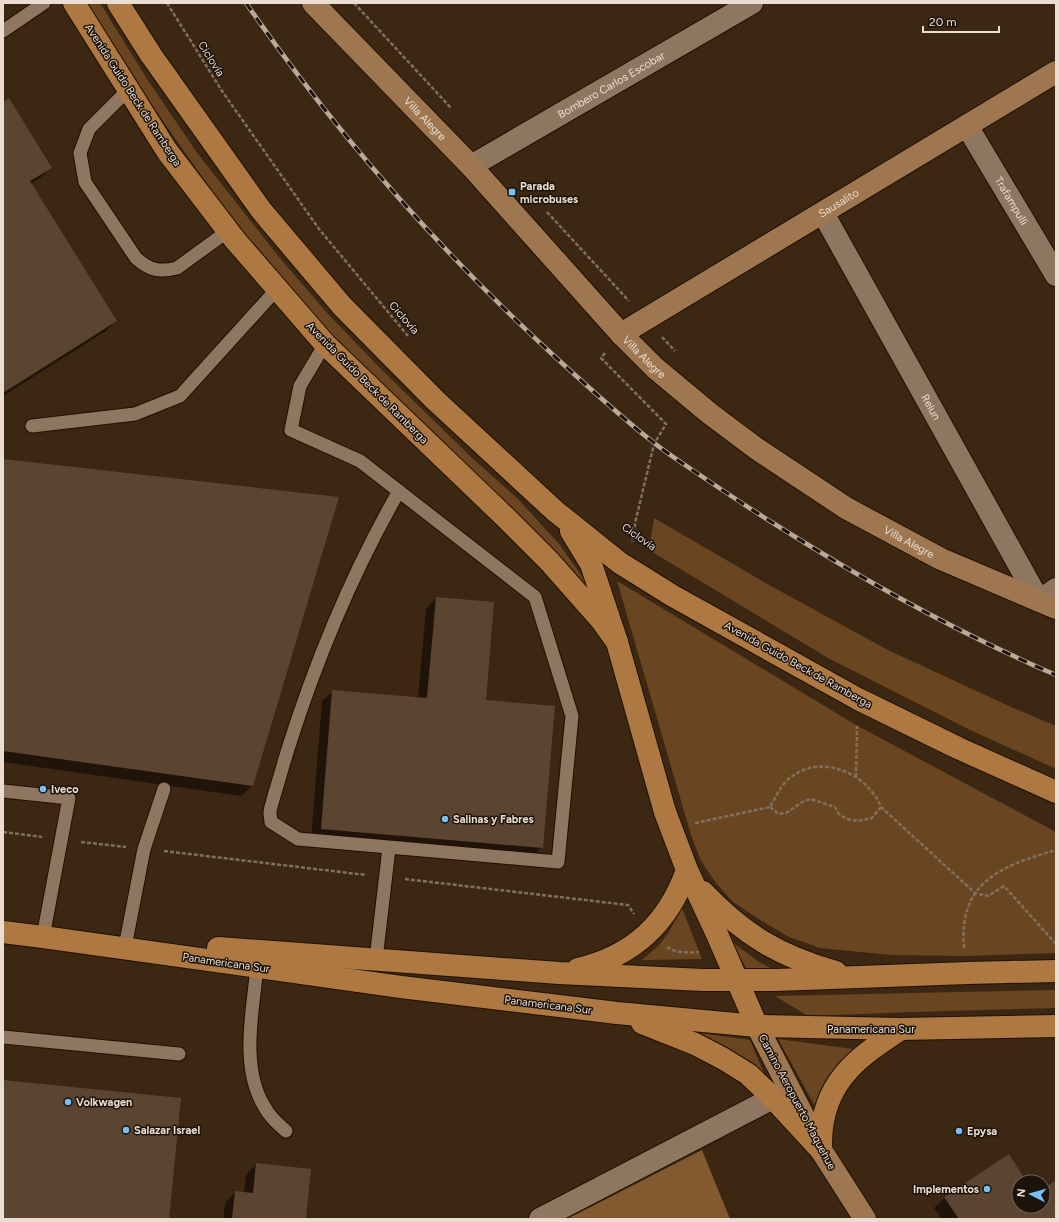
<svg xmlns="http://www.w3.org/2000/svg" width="1059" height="1222" font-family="Figtree,sans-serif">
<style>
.green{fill:#694521}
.forest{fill:#83592f}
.shadow{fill:#0007}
.building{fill:#5b4530}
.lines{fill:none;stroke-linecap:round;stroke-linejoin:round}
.lane-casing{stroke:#221000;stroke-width:15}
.street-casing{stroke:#221000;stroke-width:24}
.secondary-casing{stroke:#221000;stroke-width:24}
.primary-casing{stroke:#221000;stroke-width:24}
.path{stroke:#82705f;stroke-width:2.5;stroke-dasharray:4 2;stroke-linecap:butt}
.lane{stroke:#8f7660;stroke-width:13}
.street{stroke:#8f7660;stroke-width:22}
.secondary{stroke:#9e7750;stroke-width:22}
.primary{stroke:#ad7841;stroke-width:22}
.rail-casing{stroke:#b9a99b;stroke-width:4.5}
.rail{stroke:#1c130a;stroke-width:3;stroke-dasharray:9;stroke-linecap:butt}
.poi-dot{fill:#78bff8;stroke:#1c130a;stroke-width:1.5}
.labels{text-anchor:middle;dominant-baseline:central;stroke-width:3;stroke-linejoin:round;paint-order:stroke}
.street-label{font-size:11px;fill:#ebddd1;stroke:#1c130a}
.poi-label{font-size:11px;font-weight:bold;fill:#ebddd1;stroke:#1c130a;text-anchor:start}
</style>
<rect width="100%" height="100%" fill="#3c2713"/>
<!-- green -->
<g class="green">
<path d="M86,3H100L147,79L198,154L279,257L328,314L378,366L472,458L518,499L560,545L590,588V595C534,540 479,484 424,429C386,391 348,353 312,313C226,218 154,111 86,3Z"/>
<path d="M654,518L769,585L886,649L1011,707L1056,726V769L970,730L828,658L649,550Z"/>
<path d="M617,581L856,725L1056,832V953L965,956L891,955L820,948L789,937L757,918L732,901L716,883L701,861L691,835Z"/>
<path d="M682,908L702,959L642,960L659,945L669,932Z"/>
<path d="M732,942L759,962L772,969L748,972Z"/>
<path d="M1056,990V1008L913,1012L808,1016L775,996Z"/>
<path d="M699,1033L750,1040L764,1073L750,1061Z"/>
<path d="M778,1039L853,1049C833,1069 825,1080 815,1106Z"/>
</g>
<!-- forest -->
<path class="forest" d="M702,1150L730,1219H567Z"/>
<!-- shadow -->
<g class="shadow">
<path d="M3,103L51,168L40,178L31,184L116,321L106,331L3,396Z"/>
<path d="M3,460L252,786L241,796L3,762Z"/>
<path d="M436,598L485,701L542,847L531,858L311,839L322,701L333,691L418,698L426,609Z"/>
<path d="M1009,1155L1026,1182H1019V1206H1043V1191L1056,1182V1219H942L934,1208L945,1197Z"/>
<path d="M256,1164L305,1219H223L225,1203L235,1192L244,1193L246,1175Z"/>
</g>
<!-- building -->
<g class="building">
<path d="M9,98L52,168L30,181L117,321L3,393V102Z"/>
<path d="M3,459L339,497L253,786L3,751Z"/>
<path d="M436,597L494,602L486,700L555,706L543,848L321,829L332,690L427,698Z"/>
<path d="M3,1080L181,1098L169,1219H3Z"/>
<path d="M1009,1154L1027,1182H1019V1206H1043V1189L1056,1180V1219H959L944,1197Z"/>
<path d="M256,1163L311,1169L306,1219H232L235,1191L253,1193Z"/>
</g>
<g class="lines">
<defs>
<g id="lane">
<path d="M3,31L44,3"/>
<path d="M128,90L89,129L80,153L85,182L136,258C150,271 160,272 177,268L228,231"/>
<path d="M325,344L300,386L291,430L360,461L535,597L572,716L558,862L298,839L271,822C271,820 270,816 270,813C270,808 273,801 274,796C279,780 283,765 288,749C317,657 351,575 399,491"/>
<path d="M32,426L135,414L180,396L277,289"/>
<path d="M3,791L69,798L43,937"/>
<path d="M126,942L144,849L164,789"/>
<path d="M376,959L389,848"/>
<path d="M257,967C253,1010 240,1066 264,1106C269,1116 277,1123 286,1131"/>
<path d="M3,1037L179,1054"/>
</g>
<g id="street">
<path id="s1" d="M967,126L1056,275"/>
<path id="s2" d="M471,166L752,3"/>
<path id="s3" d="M823,213L1039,601L1056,589"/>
<path d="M540,1219L773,1098"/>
</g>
<g id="secondary">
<path id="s4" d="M313,3L471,166L621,334L655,368L709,413L757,449L846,508L941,559L1056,608"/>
<path id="s5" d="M621,334L1056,72"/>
<path d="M757,1026L821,1150L865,1219"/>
</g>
<g id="primary">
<path d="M74,3L167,151L235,240L325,344L505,517L549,561L602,621L617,642"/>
<path d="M118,3L151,55L261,210L342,306L435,400L555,511L620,563L673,596L858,699L958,748L1056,792"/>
<path d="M571,531L591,564L617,642L665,812L687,870L716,932L757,1026"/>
<path d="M703,892C744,935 779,956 836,972"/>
<path d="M3,932L43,937L401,987L617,1013L757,1026L901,1029L1056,1026"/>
<path d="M218,948L559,973L703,980H776L968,973L1056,971"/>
<path d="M578,969C633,956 668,924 687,870"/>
<path d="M642,1023L695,1044L722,1058L748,1074L773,1098L821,1150"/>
<path d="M821,1150C821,1143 821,1135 822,1128C828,1077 862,1055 901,1029"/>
</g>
</defs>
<!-- lane casing -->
<use href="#lane" class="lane-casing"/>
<!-- street casing -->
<use href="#street" class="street-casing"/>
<!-- secondary casing -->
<use href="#secondary" class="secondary-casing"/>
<!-- primary casing -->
<use href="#primary" class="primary-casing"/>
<!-- path -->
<g class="path">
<path d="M167,3L222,91L319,229L408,336"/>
<path d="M354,3L451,108"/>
<path d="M547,212L629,301"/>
<path d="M662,337L675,351"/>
<path d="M605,353L601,358L666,424L654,444L636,519L632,542"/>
<path d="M856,777L857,726"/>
<path d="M770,807L779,814L786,813L804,801L811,799L835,807L839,814L847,819L858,821L872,818L881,807"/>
<path d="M695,823L770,807C776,797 781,784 791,777C818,756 857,769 875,796C878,799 879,803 881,807L975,893L988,896L1004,886L1056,944"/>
<path d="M3,832L42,837"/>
<path d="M81,842L126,847"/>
<path d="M164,851L366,875"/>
<path d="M405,879L628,905L634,914"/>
<path d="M667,947C675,953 690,953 699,952"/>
<path d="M964,948C958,882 1001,866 1056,850"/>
</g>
<!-- lane -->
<use href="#lane" class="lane"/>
<!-- street -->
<use href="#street" class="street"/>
<!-- secondary -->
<use href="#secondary" class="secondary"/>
<!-- primary -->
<use href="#primary" class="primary"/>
<defs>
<path id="rail" d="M246,3C337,135 445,257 564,365C593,391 622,418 653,442C664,451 676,459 688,467C716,486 744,505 773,523C863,580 958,633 1056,675"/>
</defs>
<!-- rail casing -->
<use href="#rail" class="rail-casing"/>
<!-- rail -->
<use href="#rail" class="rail"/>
</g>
<!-- markers -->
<g class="poi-dot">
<rect x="508" y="188" width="8" height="8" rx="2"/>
<circle cx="43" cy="789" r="4"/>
<circle cx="445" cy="819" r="4"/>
<circle cx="68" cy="1102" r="4"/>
<circle cx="126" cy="1130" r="4"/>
<circle cx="959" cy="1131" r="4"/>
<circle cx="987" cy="1189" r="4"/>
</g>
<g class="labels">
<!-- street labels -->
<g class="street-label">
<text transform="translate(211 59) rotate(58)">Ciclovía</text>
<text stroke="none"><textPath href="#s2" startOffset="162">Bombero Carlos Escobar</textPath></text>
<text transform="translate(133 95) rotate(57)">Avenida Guido Beck de Ramberga</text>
<text stroke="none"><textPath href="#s4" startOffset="161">Villa Alegre</textPath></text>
<text stroke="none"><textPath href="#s1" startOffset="87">Trafampulli</textPath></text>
<text stroke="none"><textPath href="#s5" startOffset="254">Sausalito</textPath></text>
<text transform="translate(404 318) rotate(49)">Ciclovía</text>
<text stroke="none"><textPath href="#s4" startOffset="485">Villa Alegre</textPath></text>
<text transform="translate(367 383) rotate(45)">Avenida Guido Beck de Ramberga</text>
<text stroke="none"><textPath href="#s3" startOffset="222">Relun</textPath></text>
<text transform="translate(639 537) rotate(35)">Ciclovía</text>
<text stroke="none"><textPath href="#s4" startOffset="809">Villa Alegre</textPath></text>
<text transform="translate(798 665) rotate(29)">Avenida Guido Beck de Ramberga</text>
<text transform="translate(226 963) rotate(8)">Panamericana Sur</text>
<text transform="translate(548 1005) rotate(7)">Panamericana Sur</text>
<text x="871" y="1029">Panamericana Sur</text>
<text transform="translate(797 1102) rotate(62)">Camino Aeropuerto Maquehue</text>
</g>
<!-- poi labels -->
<g class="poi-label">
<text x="520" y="186">Parada<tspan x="520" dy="13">microbuses</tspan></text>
<text x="51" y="789">Iveco</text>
<text x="453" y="819">Salinas y Fabres</text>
<text x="76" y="1102">Volkwagen</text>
<text x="134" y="1130">Salazar Israel</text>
<text x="967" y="1131">Epysa</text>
<text x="979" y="1189" text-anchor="end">Implementos</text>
</g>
</g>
<!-- border -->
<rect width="1059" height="1222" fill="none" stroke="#ebddd1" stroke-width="8"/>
<!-- north arrow -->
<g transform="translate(1031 1194) rotate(276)"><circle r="19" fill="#1c130a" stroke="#6f645a"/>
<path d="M0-3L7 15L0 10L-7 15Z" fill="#78bff8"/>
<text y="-6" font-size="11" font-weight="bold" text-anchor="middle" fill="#ebddd1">N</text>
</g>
<!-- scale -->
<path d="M923 26v6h76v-6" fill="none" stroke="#ebddd1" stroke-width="2"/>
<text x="929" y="26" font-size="12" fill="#ebddd1" stroke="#1c130a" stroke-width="3" paint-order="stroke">20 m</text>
</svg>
